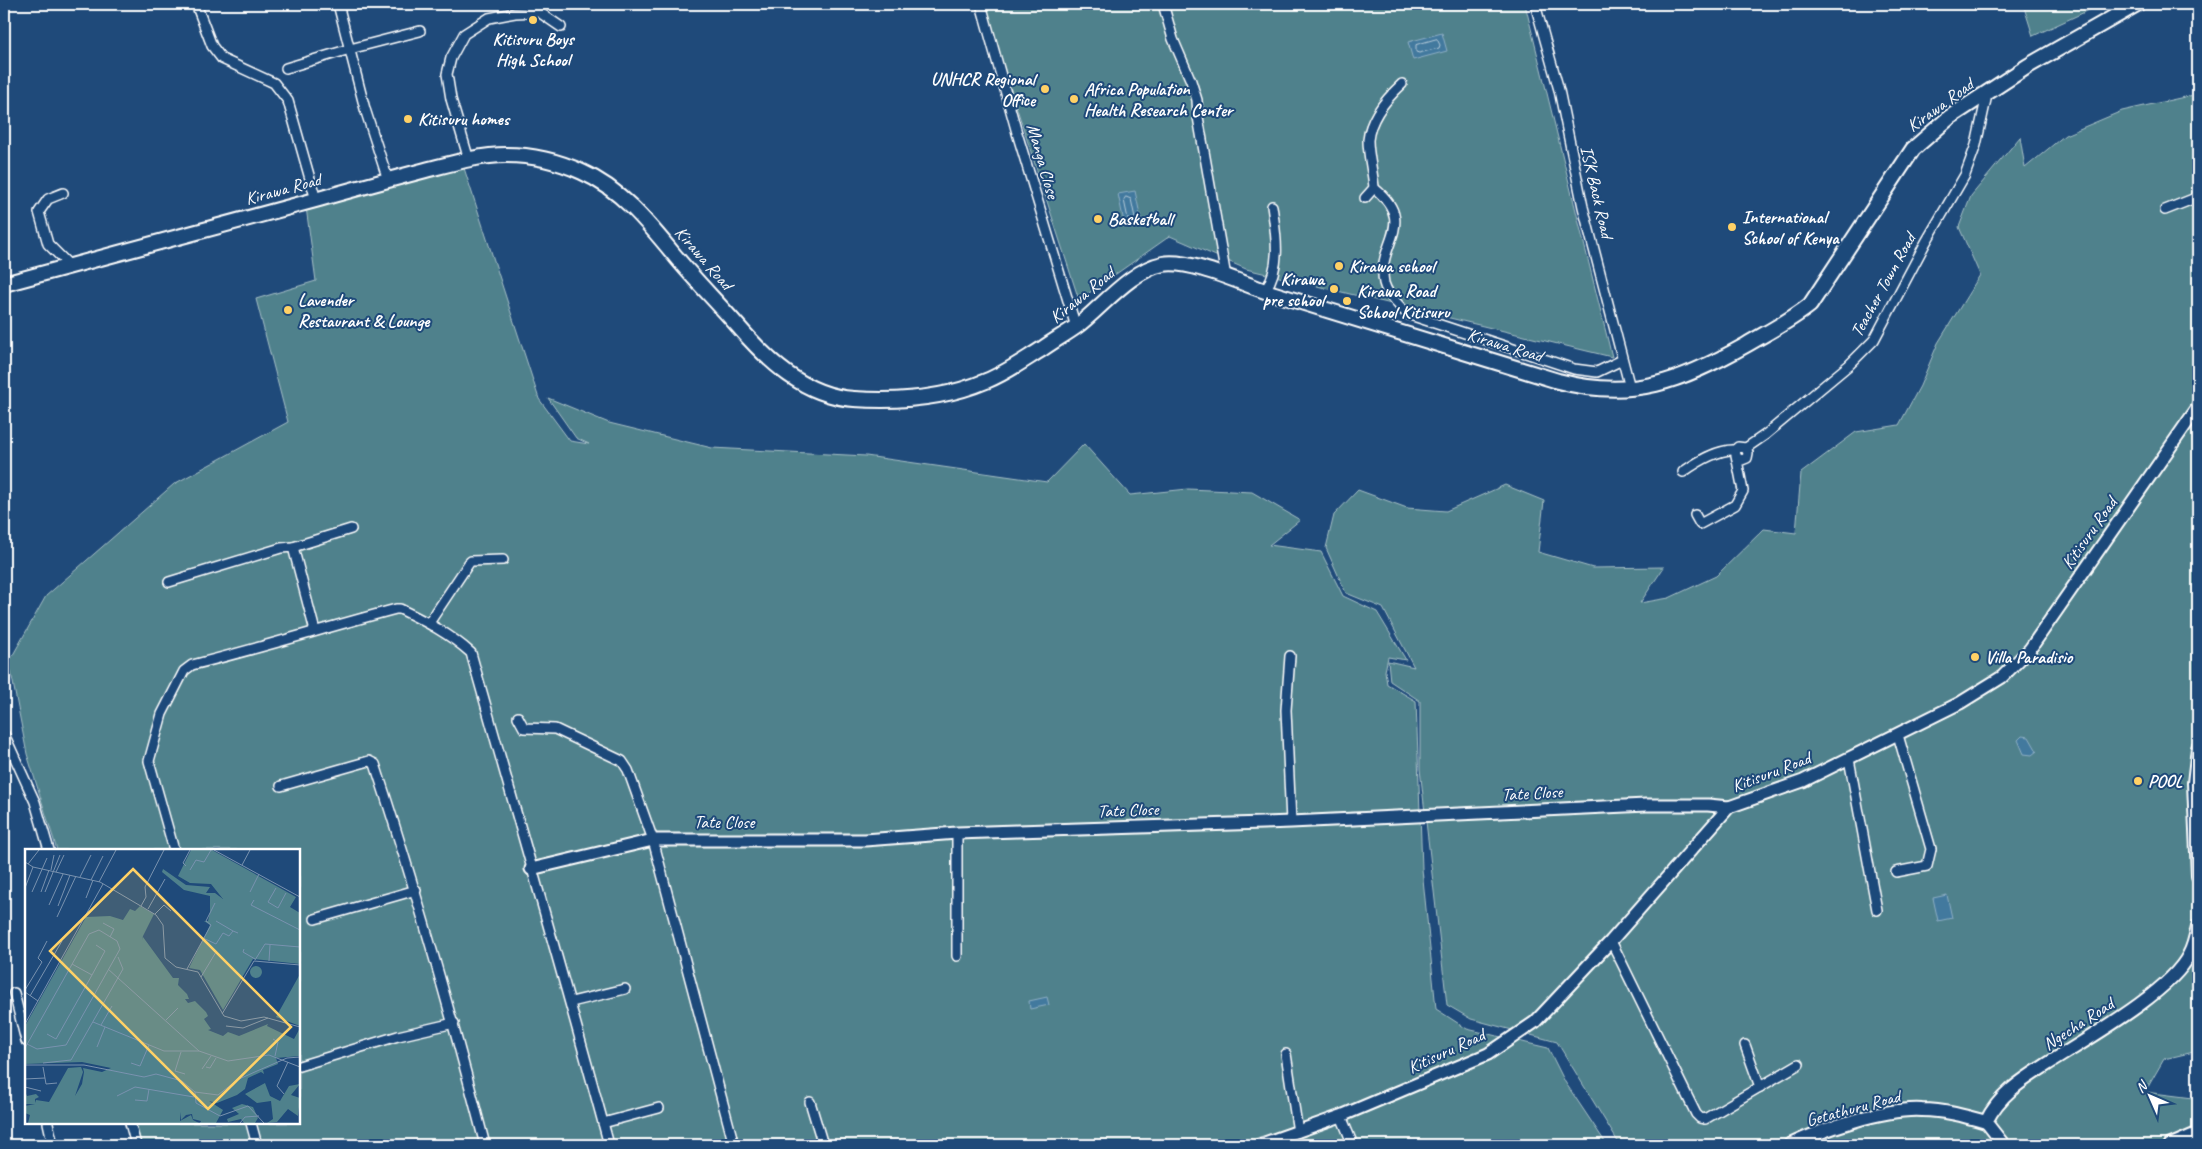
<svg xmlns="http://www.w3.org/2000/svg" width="2202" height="1149" font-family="Caveat,sans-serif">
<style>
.green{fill:#4f818c;stroke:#a7c0c6}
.water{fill:#42799e;stroke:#8eafc5}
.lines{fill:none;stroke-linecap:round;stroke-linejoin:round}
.shore{stroke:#b3c9d8;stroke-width:1}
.minor-casing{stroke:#fff;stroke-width:12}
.tertiary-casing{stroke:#fff;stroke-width:15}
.secondary-casing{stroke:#fff;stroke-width:16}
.primary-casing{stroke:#fff;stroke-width:18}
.minor{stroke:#1f4a7a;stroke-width:9}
.tertiary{stroke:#1f4a7a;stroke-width:11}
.secondary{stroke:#1f4a7a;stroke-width:12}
.primary{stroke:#1f4a7a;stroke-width:14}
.poi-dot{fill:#ffd166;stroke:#1f4a7a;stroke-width:2}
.labels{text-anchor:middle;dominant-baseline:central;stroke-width:4;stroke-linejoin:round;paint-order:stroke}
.poi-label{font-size:18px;font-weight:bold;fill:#fff;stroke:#1f4a7a;text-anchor:start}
.street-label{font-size:18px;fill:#fff;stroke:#1f4a7a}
.inset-road{fill:none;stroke:#7992af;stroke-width:1}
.view{fill:#ffd166;fill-opacity:0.15;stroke:#ffd166;stroke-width:2.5}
.inset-edge{fill:none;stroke:#fff;stroke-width:2.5}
</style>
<rect width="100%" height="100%" fill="#1f4a7a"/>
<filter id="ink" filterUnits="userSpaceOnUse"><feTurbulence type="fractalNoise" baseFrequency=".02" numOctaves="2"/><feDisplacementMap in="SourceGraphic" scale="10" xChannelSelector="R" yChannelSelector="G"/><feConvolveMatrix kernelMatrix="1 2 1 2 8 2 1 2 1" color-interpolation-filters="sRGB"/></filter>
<g filter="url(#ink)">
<!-- green -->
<g class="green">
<path d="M983,4H1525L1612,357L1246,269L1170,236L1079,300Z"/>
<path d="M2023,4H2102L2033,36Z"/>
<path d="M2198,94V1051L2164,1059L2145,1092L2193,1098L2198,1097V1145H1620L1557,1042L1471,1019L1447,1005L1420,769V701L1390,681L1388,661L1414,667L1383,608L1346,593L1326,548L1334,515L1358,490L1407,508L1446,511L1505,485L1544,501L1538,552L1593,568L1664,567L1640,603L1669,598L1716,576L1764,529L1796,533L1801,473L1856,432L1899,425L1920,386L1938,343L1980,275L1959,227L1971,196L2020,137L2025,168L2065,135L2122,111Z"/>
<path d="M463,165L539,399L570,441L589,444L576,438L548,398L609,423L712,448L866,456L1047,482L1084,444L1130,495L1188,489L1252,492L1300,520L1269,545L1321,552L1343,596L1377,612L1406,660L1388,657L1385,671L1387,684L1416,701L1422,869L1436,1009L1467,1029L1548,1048L1565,1082L1607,1145H142L135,1123H299V850H57L27,754L9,662L46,596L174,484L288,422L256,299L316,281L306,207Z"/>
</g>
<!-- water -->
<g class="water">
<path d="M1442,33L1447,51L1413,60L1408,42Z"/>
<path d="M1135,191L1142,224L1125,227L1118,194Z"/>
<path d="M2022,736L2029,737L2037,751L2032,755L2024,754L2018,740Z"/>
<path d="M1947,895L1952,918L1938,921L1933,898Z"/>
<path d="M1047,997L1049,1005L1030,1009L1029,1001Z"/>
</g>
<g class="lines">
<!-- shore -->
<g class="shore">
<path d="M1437,39L1440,45L1439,48L1419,53L1416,52V45Z"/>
<path d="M1126,197L1131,199L1135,218L1133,220L1128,219L1124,200Z"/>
</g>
<defs>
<g id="minor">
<path d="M196,4L212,46L222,59L274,83L288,101L316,200"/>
<path d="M338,4L365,109L388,180"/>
<path d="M981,4L1017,133L1076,327"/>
<path d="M1163,4L1173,39L1191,81L1197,100L1198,117L1226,277"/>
<path d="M1535,4L1559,90L1583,207L1630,388"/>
<path d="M286,68L350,49L420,31"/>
<path d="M469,160L451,99L447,74L451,58L464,34L489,18L515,13L539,12L561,27"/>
<path d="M1374,188C1419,224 1376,243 1384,283C1387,295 1399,305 1407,314L1574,369L1597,372L1622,360"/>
<path d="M63,193L48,199L39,212L48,244L70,266"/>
<path d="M1365,198L1374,188C1373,173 1368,155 1368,140C1370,119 1387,98 1402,84"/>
<path d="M2165,210L2198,197"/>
<path d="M1265,291C1282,265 1276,235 1272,206"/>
<path d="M1746,448L1765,435L1849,365L1874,340L1926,242L1965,175L1976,145L1987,95"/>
<path d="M1683,472C1697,462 1717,449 1735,450"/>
<path d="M1695,515L1700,524L1735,505L1743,491L1735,450L1738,447L1746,448L1748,453L1747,458L1742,460L1737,458"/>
<path d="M293,547L351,529"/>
<path d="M169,582L281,548L293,547L315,631"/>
<path d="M429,623L469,563L471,561L503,560"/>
<path d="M1290,656L1286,710L1291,822"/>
<path d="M518,717L524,728L555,729L622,761L628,770L653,840L734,1145"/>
<path d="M4,734L35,802L49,850"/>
<path d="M1849,759L1877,910"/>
<path d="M281,786L369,761L375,764C416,890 452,1017 485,1145"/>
<path d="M957,833V956"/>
<path d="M174,850L149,761L162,714L184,671L192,665C261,648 328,627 396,609H400C425,621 450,634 471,653C517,817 565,981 609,1145"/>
<path d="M1896,872L1927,866L1931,849L1898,735"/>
<path d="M315,919L416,890"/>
<path d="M1611,941L1696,1114L1700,1118L1705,1119L1799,1064"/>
<path d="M14,993L26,1041"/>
<path d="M571,1002L625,989"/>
<path d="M1745,1045L1760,1087"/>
<path d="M1286,1054L1298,1132"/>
<path d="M299,1066L398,1036L454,1023"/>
<path d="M810,1102L823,1145"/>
<path d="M1341,1116L1353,1145"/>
<path d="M48,1123L53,1145"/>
<path d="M130,1123L136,1145"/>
<path d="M251,1123L257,1145"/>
<path d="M603,1123L659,1108"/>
</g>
<g id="tertiary">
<path d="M531,869L653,840H865L957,833L1291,822L1646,805H1708L1729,807"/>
<path d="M1986,1122L2004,1145"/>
<path d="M1259,1145L1341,1116L1488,1054L1535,1022L1611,941L1729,807L1803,781L1960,703L2002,677L2030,649L2198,407"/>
<path d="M2170,1145L2198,1133"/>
</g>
<g id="secondary">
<path d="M2198,748L2194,783L2198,876"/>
<path d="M1790,1145C1824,1129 1883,1108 1922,1110C1944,1110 1965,1116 1986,1122C1999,1095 2021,1081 2046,1065C2083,1041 2170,993 2189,955C2194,946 2196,936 2198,926"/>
</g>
<path id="primary" d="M4,284C109,255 214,228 319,199C354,189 388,180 422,171C450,164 478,155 506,155C532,155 558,161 582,172C621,189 649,224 676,257C695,280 717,302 737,325C768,361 804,396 854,399C898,402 946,398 986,381C1006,373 1024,360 1042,349C1053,341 1066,334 1077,326C1102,307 1131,270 1163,264C1189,259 1239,282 1265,291L1558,381C1632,401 1682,381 1746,345C1768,332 1790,321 1810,305L1913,149L1950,117L2028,66L2137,4"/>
</defs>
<!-- minor casing -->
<use href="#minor" class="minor-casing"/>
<!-- tertiary casing -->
<use href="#tertiary" class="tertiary-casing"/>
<!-- secondary casing -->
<use href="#secondary" class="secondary-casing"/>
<!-- primary casing -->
<use href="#primary" class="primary-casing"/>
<!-- minor -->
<use href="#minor" class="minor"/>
<!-- tertiary -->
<use href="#tertiary" class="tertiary"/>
<!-- secondary -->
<use href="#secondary" class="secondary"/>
<!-- primary -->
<use href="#primary" class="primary"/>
</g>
</g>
<!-- markers -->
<g class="poi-dot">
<circle cx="533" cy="20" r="5"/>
<circle cx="1045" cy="89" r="5"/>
<circle cx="1074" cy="99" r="5"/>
<circle cx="408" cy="119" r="5"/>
<circle cx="1098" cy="219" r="5"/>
<circle cx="1732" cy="227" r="5"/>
<circle cx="1339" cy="266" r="5"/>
<circle cx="1334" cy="289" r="5"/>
<circle cx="1347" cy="301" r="5"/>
<circle cx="288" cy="310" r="5"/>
<circle cx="1975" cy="657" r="5"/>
<circle cx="2138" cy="781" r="5"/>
</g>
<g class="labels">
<!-- poi labels -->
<g class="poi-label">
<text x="533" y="39" text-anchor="middle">Kitisuru Boys<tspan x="533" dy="21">High School</tspan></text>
<text x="1035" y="79" text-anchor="end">UNHCR Regional<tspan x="1035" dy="21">Office</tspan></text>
<text x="1084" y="89">Africa Population<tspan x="1084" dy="21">Health Research Center</tspan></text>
<text x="418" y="119">Kitisuru homes</text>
<text x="1742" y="217">International<tspan x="1742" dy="21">School of Kenya</tspan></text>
<text x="1108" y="219">Basketball</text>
<text x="1349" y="266">Kirawa school</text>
<text x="1324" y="279" text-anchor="end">Kirawa<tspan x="1324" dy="21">pre school</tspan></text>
<text x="1357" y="291">Kirawa Road<tspan x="1357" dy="21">School Kitisuru</tspan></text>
<text x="298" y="300">Lavender<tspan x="298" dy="21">Restaurant &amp; Lounge</tspan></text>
<text x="1985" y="657">Villa Paradisio</text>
<text x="2148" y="781">POOL</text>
</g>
<!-- street labels -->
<g class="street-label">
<text transform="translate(1940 105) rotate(-36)">Kirawa Road</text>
<text transform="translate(1043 161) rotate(74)">Manga Close</text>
<text transform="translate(283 189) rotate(-15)">Kirawa Road</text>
<text transform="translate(1597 192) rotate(77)">ISK Back Road</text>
<text transform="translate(704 258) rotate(49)">Kirawa Road</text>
<text transform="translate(1883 285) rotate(-61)">Teacher Town Road</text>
<text transform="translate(1082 295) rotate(-39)">Kirawa Road</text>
<text transform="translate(1505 345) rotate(17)">Kirawa Road</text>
<text transform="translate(2089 533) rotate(-55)">Kitisuru Road</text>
<text transform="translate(1771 772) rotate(-21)">Kitisuru Road</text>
<text transform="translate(1532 793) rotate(-3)">Tate Close</text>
<text transform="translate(1128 810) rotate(-2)">Tate Close</text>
<text x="724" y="822">Tate Close</text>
<text transform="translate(2078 1024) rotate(-33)">Ngecha Road</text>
<text transform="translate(1446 1051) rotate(-25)">Kitisuru Road</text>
<text transform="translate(1853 1108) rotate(-15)">Getathuru Road</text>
</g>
</g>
<!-- overview -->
<g transform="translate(25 849)">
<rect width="275" height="275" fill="#1f4a7a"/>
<path d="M166,1H187L271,48L265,58L275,64V115L228,110L198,161L175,121L164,119L185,76L179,72H183L185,63V47L159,41L137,23L138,20L161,36L185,38L181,44H190L198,50L186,35L165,34L153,27ZM115,57L129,65L118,87L117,91L118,88L148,129H154L153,136L162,145L164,150H160L163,154L170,152L181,163L183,167L179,170L186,180L183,181L198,187L203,183L214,187L243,175L242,177L269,190L275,179V207L251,209L253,215L238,221L239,225L236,223L223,229L220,240L212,246L192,254L184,252L198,261L191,274H175L176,272L168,270L167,265L161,266L156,271L155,263V272L166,266L168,271L174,274H3L5,266L0,264V257L10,255H0V243L2,247L11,245L14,248L10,250V254L11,251L24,253L43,219L56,218L58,223L50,247L57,235L59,223L58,219L77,223L86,219L57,213L0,215V177L61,68L85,67L98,71L105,60L110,62ZM225 123a6 6 0 1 1 12 0a6 6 0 1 1-12 0ZM275,125V177L251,168ZM240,234L245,247L255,252L264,237L275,235L266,246L275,249L273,267L263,260L252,273L242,274L248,270L246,252L232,254L220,245ZM217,255L228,258L233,269L230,274H219L216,270L203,273L202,270L214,265L207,259Z" fill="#4f818c"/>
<path class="inset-road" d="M189,1L275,48M0,13L8,18L75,33L131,66L138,76L140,109L151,118L173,123L199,167L216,172L239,168L275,178M3,15L14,1M217,16L225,1M161,17L158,14L165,1M26,21L29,6M165,21L171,11L179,13L186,1M31,23L39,6M55,28L66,6M66,31L78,7M74,33L91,1M0,39L8,18M251,39L243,53L253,59L261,44M7,43L22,9M16,43L24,21M20,43L35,6M225,43L234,25M61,49L68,31M229,51L226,56L275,81M24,56L38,25M33,57L45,26M116,57L121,48L120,38L139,1M123,60L140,30M130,65L139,56L146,62M32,68L51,27M191,72L208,82M78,74L89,80L85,88M178,89L191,95L198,84L204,87L208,82L213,84M219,100L218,103L230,110M230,111L240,95L275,98M244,112L245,96M47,115L67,126M83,120L174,202M162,120L186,76L181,72L190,54M176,128L191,103M0,141L17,113L13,109L22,92M0,143L13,152M5,147L37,92M197,165L229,112L275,116M141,171L153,159M68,173L139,202H174L203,212L244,206L275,218M0,175L78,35M76,176L87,157M201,177L218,179L243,169M22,185L31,190L67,126L80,102L71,96M248,190L253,193L250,207M72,198L80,178M0,199L23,158L64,85L74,81L92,92L95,100L41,196L12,200L2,195M156,203L150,222L160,225M18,214L46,211L98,120L93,108M106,214L115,217L124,196M0,216H59L119,228L131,225L157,232L170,243L193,246L212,231L232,222L262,209L275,208M18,218L21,235L32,234M181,218L185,219L191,209M177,220L186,207M0,230L20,229M0,238L16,242M170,243L171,254L195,267L223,257L239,274M259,245L252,237L263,213M92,247L110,238L169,248M110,251L122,252L124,240M215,274L220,268L234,267"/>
<path class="view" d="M108,20L266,178L183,260L25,102Z"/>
<rect width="275" height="275" class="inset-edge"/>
</g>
<!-- margin -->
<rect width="2202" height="1149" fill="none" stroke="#1f4a7a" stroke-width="20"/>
<rect x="10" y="10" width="2182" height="1129" fill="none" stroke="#fff" stroke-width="2" filter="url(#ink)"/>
<!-- north arrow -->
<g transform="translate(2150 1096) rotate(315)" stroke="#1f4a7a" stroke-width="4" paint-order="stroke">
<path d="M0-4L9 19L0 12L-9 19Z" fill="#ffffff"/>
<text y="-8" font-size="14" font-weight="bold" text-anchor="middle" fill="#ffffff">N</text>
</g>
</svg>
